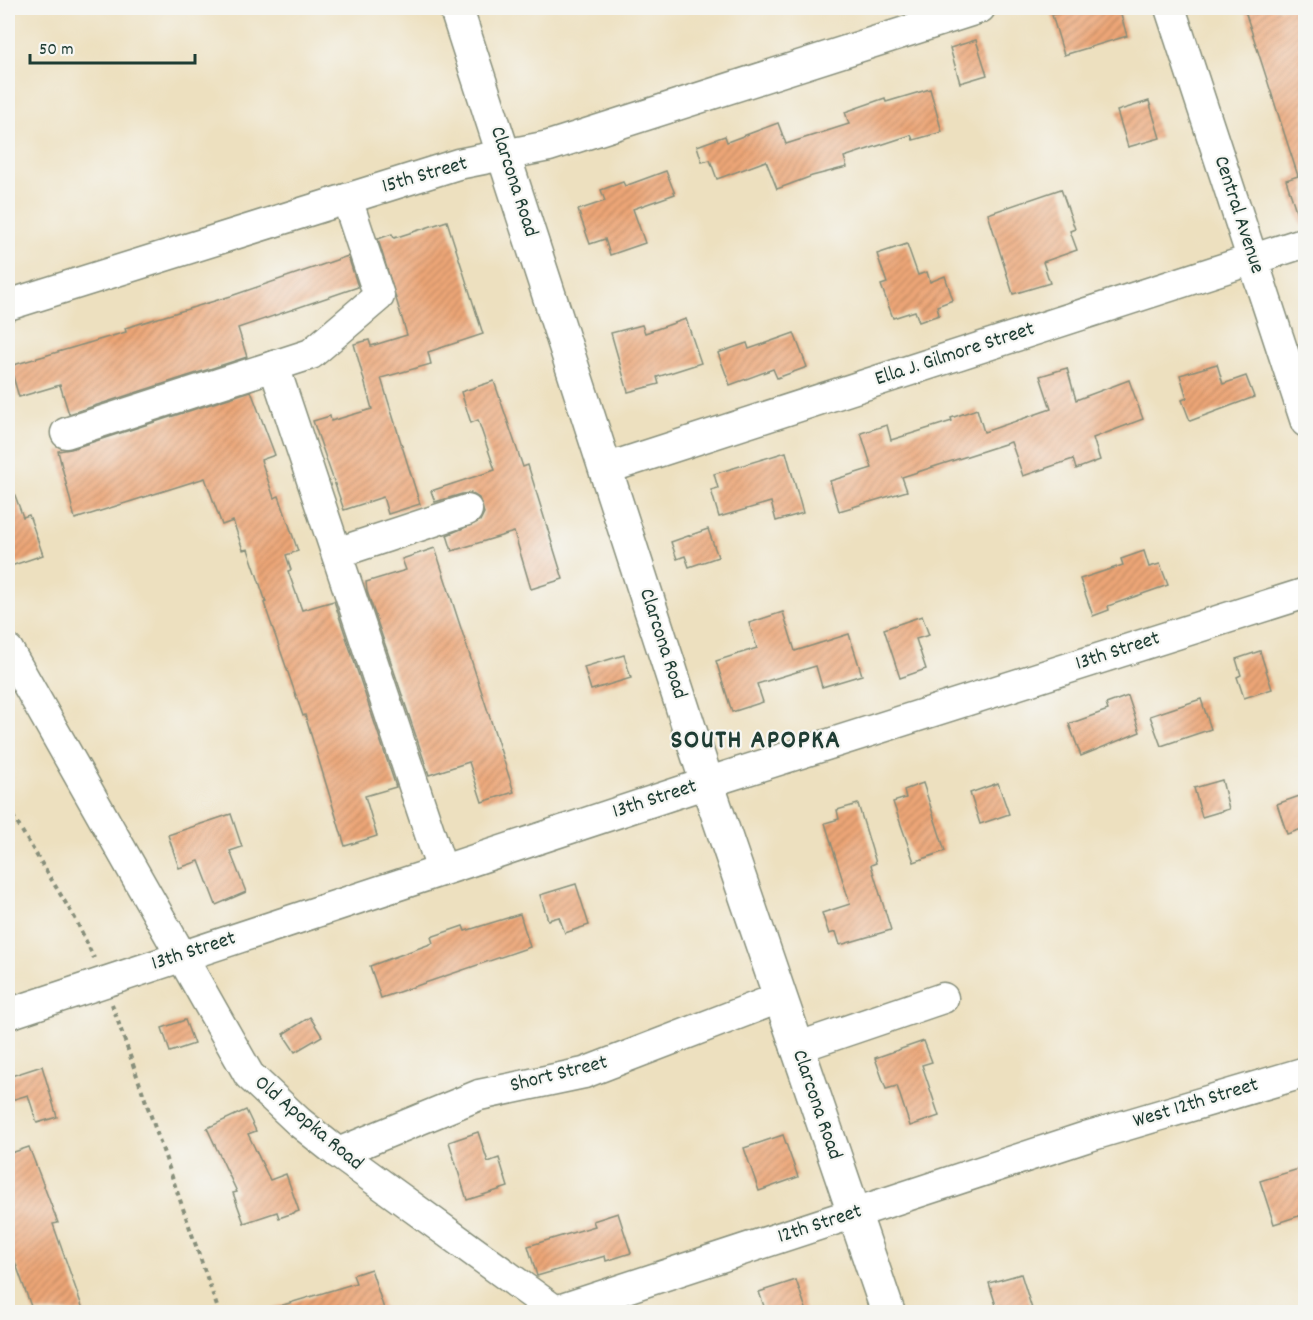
<svg xmlns="http://www.w3.org/2000/svg" width="1313" height="1320" font-family="Dekko,sans-serif">
<style>
.building{fill:url(#building-hatch)}
.lines{fill:none;stroke-linecap:round;stroke-linejoin:round}
.minor-casing{stroke:#868e7a;stroke-width:33}
.major-casing{stroke:#868e7a;stroke-width:36}
.path{stroke:#868e7a;stroke-width:4;stroke-dasharray:4.5 4.5;stroke-linecap:butt}
.minor{stroke:#fff;stroke-width:30}
.major{stroke:#fff;stroke-width:33}
.labels{text-anchor:middle;dominant-baseline:central;stroke-width:4.5;stroke-linejoin:round;paint-order:stroke}
.street-label{font-size:21px;fill:#1f3d34;stroke:#f6f6f2}
.district-label{font-size:27px;font-weight:bold;letter-spacing:1.5px;fill:#1f3d34;stroke:#f6f6f2}
</style>
<defs>
<pattern id="building-hatch" width="6" height="6" patternUnits="userSpaceOnUse" patternTransform="scale(1.5)"><rect width="6" height="6" fill="#eda677"/><path d="M-1 1l2-2M0 6l6-6M5 7l2-2" fill="none" stroke="#bf8862"/></pattern>
</defs>
<rect width="100%" height="100%" fill="#f6f6f2"/>
<filter id="ink" filterUnits="userSpaceOnUse"><feTurbulence type="fractalNoise" baseFrequency=".0167" numOctaves="2"/><feDisplacementMap in="SourceGraphic" scale="12" xChannelSelector="R" yChannelSelector="G"/><feConvolveMatrix kernelMatrix="1 2 1 2 8 2 1 2 1" color-interpolation-filters="sRGB"/></filter>
<filter id="wash" filterUnits="userSpaceOnUse"><feTurbulence type="fractalNoise" baseFrequency=".008" numOctaves="4" result="noise"/><feDisplacementMap in="SourceGraphic" scale="24" xChannelSelector="R" yChannelSelector="G"/><feGaussianBlur stdDeviation="1.35" result="paint"/><feColorMatrix in="noise" values="0 0 0 0 0 0 0 0 0 0 0 0 0 0 0 0 0 1.4 0 .05"/><feComposite in="paint" operator="in"/></filter>
<g filter="url(#wash)">
<rect width="100%" height="100%" fill="#ede0bf"/>
<g id="blocks">
<!-- building -->
<g class="building">
<path d="M1078,8H1119L1127,36L1064,55L1052,15Z"/>
<path d="M1257,8H1299L1305,28V225L1301,226L1286,180L1298,176L1245,11Z"/>
<path d="M976,40L987,75L960,83L950,48Z"/>
<path d="M930,89L942,132L913,140L911,135L844,157L847,167L812,176L777,189L766,161L717,179L710,160L702,162L697,146L725,136L727,142L778,123L786,144L849,124L845,112L885,98L886,102Z"/>
<path d="M1149,101L1160,138L1128,147L1117,111Z"/>
<path d="M666,171L675,194L633,209L645,243L610,255L605,239L590,244L578,210L605,201L601,190L623,182L625,186Z"/>
<path d="M1061,189L1075,229L1070,231L1077,250L1043,262L1050,283L1013,294L988,214Z"/>
<path d="M447,221L483,334L428,352L431,364L381,378L420,504L388,514L383,497L344,510L313,421L330,416L331,421L372,409L354,344L369,340L371,346L407,335L378,239L392,234L394,238Z"/>
<path d="M907,244L918,275L927,272L930,282L945,276L953,300L937,306L939,315L919,322L915,311L893,318L881,285L887,283L877,254Z"/>
<path d="M348,256L358,287L238,328L247,357L69,414L60,385L19,397L10,366L126,332L125,328L231,296Z"/>
<path d="M686,319L701,363L657,377L659,384L628,392L611,333L642,325L645,333Z"/>
<path d="M794,333L807,367L777,378L773,369L730,385L718,353L747,343L749,349Z"/>
<path d="M1217,364L1223,384L1246,376L1254,397L1190,421L1182,400L1187,398L1180,375Z"/>
<path d="M1067,368L1076,400L1129,380L1143,419L1093,438L1100,460L1076,469L1073,459L1023,476L1011,442L902,477L907,491L839,511L830,481L872,468L861,433L887,425L891,440L952,421L951,418L977,409L984,432L1051,409L1040,376Z"/>
<path d="M494,381L523,467L528,465L563,579L531,589L514,532L452,551L447,535L480,521L484,513L479,498L471,493L462,494L435,502L431,491L495,470L478,420L471,423L461,392Z"/>
<path d="M251,391L275,455L261,460L274,498L279,496L298,551L286,555L291,570L288,571L302,610L334,601L396,787L365,796L377,836L345,846L305,715L303,716L264,603L266,602L248,549L243,550L233,521L222,525L205,478L75,519L58,451L71,449Z"/>
<path d="M786,452L803,513L776,521L771,502L719,517L711,490L718,488L714,474Z"/>
<path d="M8,482H10L23,517L29,515L43,555L8,567Z"/>
<path d="M708,529L718,557L689,567L685,556L677,559L671,542Z"/>
<path d="M435,548L514,792L482,802L469,762L429,775L367,591L366,582L406,570L402,559Z"/>
<path d="M1144,551L1149,567L1160,564L1168,585L1108,606L1109,610L1093,616L1080,579L1123,565L1121,559Z"/>
<path d="M783,612L795,651L849,634L862,675L822,687L816,666L757,684L763,702L732,712L716,661L757,648L749,623Z"/>
<path d="M922,616L929,635L916,639L926,669L900,678L884,629Z"/>
<path d="M1260,651L1272,689L1244,698L1237,677L1241,675L1236,659Z"/>
<path d="M624,655L631,678L591,690L584,667Z"/>
<path d="M1128,696L1140,732L1081,756L1069,724L1108,710L1106,704Z"/>
<path d="M1201,699L1211,729L1161,746L1150,716Z"/>
<path d="M1222,780L1229,809L1202,817L1194,788Z"/>
<path d="M923,783L945,851L914,862L893,802L906,798L904,790Z"/>
<path d="M998,783L1009,814L980,824L970,793Z"/>
<path d="M1305,794V828L1287,834L1277,804Z"/>
<path d="M858,804L876,863L871,865L891,930L840,945L836,932L829,934L822,913L850,904L825,823L839,819L837,810Z"/>
<path d="M231,814L242,847L230,851L246,892L216,905L199,861L179,868L168,835Z"/>
<path d="M576,884L589,925L565,933L559,917L548,920L540,895Z"/>
<path d="M520,914L530,947L381,998L370,966L433,943L431,937L463,926L465,931Z"/>
<path d="M310,1017L322,1036L295,1052L283,1034Z"/>
<path d="M185,1020L194,1044L170,1052L162,1028Z"/>
<path d="M924,1041L932,1062L922,1065L939,1116L910,1126L897,1086L886,1089L875,1058Z"/>
<path d="M42,1066L57,1117L37,1123L28,1095L8,1101V1077Z"/>
<path d="M246,1110L256,1131L248,1134L270,1180L286,1174L299,1211L279,1218L277,1212L244,1223L233,1193L237,1192L207,1128Z"/>
<path d="M478,1132L488,1162L499,1158L508,1187L467,1200L449,1142Z"/>
<path d="M783,1135L798,1177L759,1191L744,1148Z"/>
<path d="M29,1147L58,1223L53,1224L84,1312H33L13,1256L8,1236V1154Z"/>
<path d="M1305,1167V1214L1274,1224L1260,1181Z"/>
<path d="M618,1213L631,1253L606,1261L605,1256L537,1276L528,1246L595,1226L593,1221Z"/>
<path d="M371,1269L385,1312H273V1308L356,1283L353,1275Z"/>
<path d="M1021,1274L1033,1312H998L989,1283Z"/>
<path d="M796,1280L807,1312H766L759,1292Z"/>
</g>
</g>
</g>
<g filter="url(#ink)">
<use href="#blocks" fill-opacity="0" stroke="#868e7a" stroke-width="1.5"/>
<g class="lines">
<defs>
<g id="minor">
<path d="M1170,8L1306,422"/>
<path d="M8,305L458,164L549,146L980,8"/>
<path d="M274,366L311,354L379,296L347,199"/>
<path d="M66,433L274,366L442,870"/>
<path d="M605,469L1306,242"/>
<path d="M337,553L467,510"/>
<path d="M8,650L249,1075L299,1122L338,1153L557,1312"/>
<path d="M8,1014L725,777L1306,593"/>
<path d="M796,1048L943,998"/>
<path d="M338,1153L479,1095L584,1073L779,998"/>
<path d="M553,1312L1086,1137L1306,1072"/>
</g>
<path id="major" d="M456,8L707,783L888,1312"/>
</defs>
<!-- minor casing -->
<use href="#minor" class="minor-casing"/>
<!-- major casing -->
<use href="#major" class="major-casing"/>
<!-- path -->
<g class="path">
<path d="M8,808L76,920L94,958"/>
<path d="M112,1004L219,1312"/>
</g>
<!-- minor -->
<use href="#minor" class="minor"/>
<!-- major -->
<use href="#major" class="major"/>
</g>
</g>
<g class="labels">
<!-- street labels -->
<g class="street-label">
<text transform="translate(425 176) rotate(-16)">15th Street</text>
<text transform="translate(513 182) rotate(72)">Clarcona Road</text>
<text transform="translate(1238 215) rotate(72)">Central Avenue</text>
<text transform="translate(955 355) rotate(-18)">Ella J. Gilmore Street</text>
<text transform="translate(662 644) rotate(72)">Clarcona Road</text>
<text transform="translate(1118 652) rotate(-18)">13th Street</text>
<text transform="translate(655 800) rotate(-18)">13th Street</text>
<text transform="translate(194 952) rotate(-18)">13th Street</text>
<text transform="translate(559 1075) rotate(-14)">Short Street</text>
<text transform="translate(1196 1104) rotate(-17)">West 12th Street</text>
<text transform="translate(816 1105) rotate(71)">Clarcona Road</text>
<text transform="translate(308 1124) rotate(40)">Old Apopka Road</text>
<text transform="translate(820 1225) rotate(-18)">12th Street</text>
</g>
<!-- district labels -->
<g class="district-label">
<text x="756" y="741">SOUTH APOPKA</text>
</g>
</g>
<!-- margin -->
<rect width="1313" height="1320" fill="none" stroke="#f6f6f2" stroke-width="30"/>
<!-- scale -->
<path d="M30 54v9h165v-9" fill="none" stroke="#1f3d34" stroke-width="3"/>
<text x="39" y="54" font-size="18" fill="#1f3d34" stroke="#f6f6f2" stroke-width="4.5" paint-order="stroke">50 m</text>
</svg>
